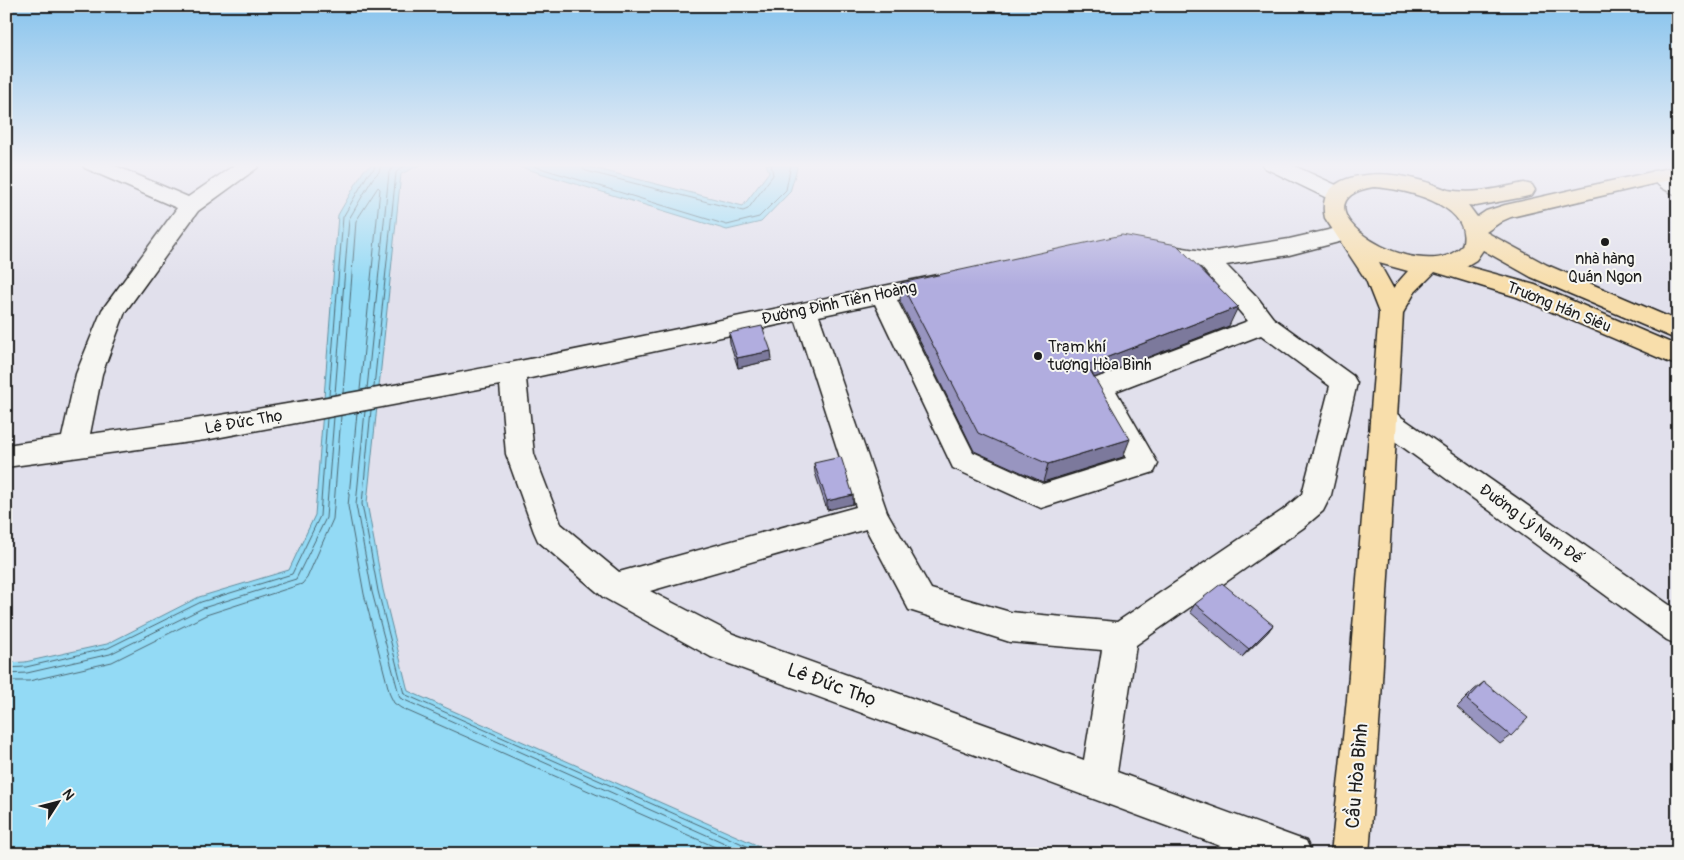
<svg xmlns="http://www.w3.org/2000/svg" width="1684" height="860" font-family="Pangolin,sans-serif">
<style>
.water{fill:#93daf5;stroke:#638e9e}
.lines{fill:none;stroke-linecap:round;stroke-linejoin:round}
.shore{stroke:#4c6873;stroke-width:1}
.minor-casing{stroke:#1c1c1c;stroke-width:3}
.major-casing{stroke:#1c1c1c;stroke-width:3}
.minor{fill:#f6f6f2;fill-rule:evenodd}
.major{fill:#f8deab;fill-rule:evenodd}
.wall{fill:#9895c0;stroke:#1c1c1c}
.shaded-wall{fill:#7c799c;stroke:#1c1c1c}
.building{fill:#b1addf;stroke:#1c1c1c}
.poi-dot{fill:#1c1c1c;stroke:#f6f6f2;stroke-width:2}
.labels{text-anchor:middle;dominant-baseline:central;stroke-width:4;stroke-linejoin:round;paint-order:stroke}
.poi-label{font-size:16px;fill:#1c1c1c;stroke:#f6f6f2}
.street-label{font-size:16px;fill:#1c1c1c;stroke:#f6f6f2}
.near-street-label{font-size:19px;fill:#1c1c1c;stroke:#f6f6f2}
</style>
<rect width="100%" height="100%" fill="#e1e0ec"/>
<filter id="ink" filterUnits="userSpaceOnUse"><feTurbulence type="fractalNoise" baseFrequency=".02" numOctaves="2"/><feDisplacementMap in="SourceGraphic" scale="10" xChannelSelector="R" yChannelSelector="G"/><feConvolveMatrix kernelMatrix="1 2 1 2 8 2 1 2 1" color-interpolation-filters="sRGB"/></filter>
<g filter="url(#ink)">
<!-- water -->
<g class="water">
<path d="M373,164H422L401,174L367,503L383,590L408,691L777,854H6V663L25,662L107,644L199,597L289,570L315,515L338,215L364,170Z"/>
<path d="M501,164H578L743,206L769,172L766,164H795L797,168L790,192L761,222L727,230L517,166Z"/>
</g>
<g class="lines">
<!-- shore -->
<g class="shore">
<path d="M527,164L727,225L759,217L786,190L791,164"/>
<path d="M582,164L583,169L586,171L743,211L748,209L773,175L771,164"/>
<path d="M374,387L396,173L399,169L409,164"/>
<path d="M367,389L389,173L395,164"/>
<path d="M343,393L356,221L378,187L380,189L360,390"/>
<path d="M335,394L349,219L373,178L379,172L381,164"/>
<path d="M329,395L343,217L368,174L374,169L375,164"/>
<path d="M371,410L362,504L378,591L404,694L765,854"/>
<path d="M365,411L356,505L372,592L400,698L749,854"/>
<path d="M357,413L348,506L364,594L390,695L394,703L401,708L731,854"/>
<path d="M6,668L26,667L108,648L201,602L292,574L320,516L327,418"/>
<path d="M6,674L27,673L110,654L203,608L296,579L326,518L334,417"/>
<path d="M6,681H29L112,662L206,615L302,584L307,578L333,519L341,416"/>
</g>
<defs>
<g id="minor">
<path d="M82,164H111L188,197L236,164H260L257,168L198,211L125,312L102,374L90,434C375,396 656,333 937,275L945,277L949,283L945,289L897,300L973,452L1043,484L1126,458L1087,387L1091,380L1248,321L1201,267L1145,256L1141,251L1145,246L1153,243L1208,252L1289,239L1346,226L1354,228L1357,233L1354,238L1289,255L1226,265L1257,297L1273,318L1353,376L1357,383L1331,495L1323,511L1303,528L1136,645L1117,772L1306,841L1312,854H1242L711,657L603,597L538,541L534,532L506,454L500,385L205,440L6,467V445L62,437L76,374L102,310L177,208L85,168ZM875,304L953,468L1041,508L1154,472L1158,464L1116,391L1261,335L1330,386L1302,494L1283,510L1117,622L1010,612L931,589L887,512L819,316ZM796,321L856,507L619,572L561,524L534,454L526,379ZM866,529L909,610L1010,642L1102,650L1084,760L733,634L650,591Z"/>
<path d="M1262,164H1290L1345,189L1348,194L1345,199L1337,201L1329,199L1265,168Z"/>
<path d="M1661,170L1669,171L1678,178V195C1667,192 1656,185 1650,176L1653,171Z"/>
<path d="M1384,409L1394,412L1678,611V645L1667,640L1374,426L1370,419L1374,412Z"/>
</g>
<path id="major" d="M1678,166V178L1511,217L1502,221L1486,232L1547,265L1678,321V340L1531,277L1483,250L1476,260L1466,266L1535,285L1678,346V366L1517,297L1435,272L1415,292L1403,313L1381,699L1369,854H1331L1347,699L1379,313L1366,280L1325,218C1315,175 1369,171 1400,176C1412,178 1425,181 1437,186C1441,187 1444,189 1448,190C1473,195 1499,188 1524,183L1532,185L1535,190L1532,195L1524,197L1476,206L1468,205L1477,217L1486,211L1505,205ZM1373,187C1401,188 1475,204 1462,246C1420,290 1286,203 1373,187ZM1379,263L1408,271L1393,288Z"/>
</defs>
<!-- minor casing -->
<use href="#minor" class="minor-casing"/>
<!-- major casing -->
<use href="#major" class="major-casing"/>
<!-- minor -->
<use href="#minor" class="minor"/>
<!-- major -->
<use href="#major" class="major"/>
</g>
<!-- wall -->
<g class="wall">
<path d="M901,283L1229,326L1094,378L1123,457L1043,482L974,451L900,301Z"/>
<path d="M729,333L772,360L738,368L730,343Z"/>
<path d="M814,463L853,495V504L827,510L815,473Z"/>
<path d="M1195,604L1273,625L1267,633L1242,657L1190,612Z"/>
<path d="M1484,682L1511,736L1500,744L1457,707L1474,690Z"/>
</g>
<!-- shaded-wall -->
<g class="shaded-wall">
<path d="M1238,307L1229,326L1081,383L1087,365Z"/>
<path d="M771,351L772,360L738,368L737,358Z"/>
<path d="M1130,439L1123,457L1043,482L1048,464Z"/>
<path d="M853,495V504L827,510V501Z"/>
<path d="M1273,625L1267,633L1242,657L1249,649Z"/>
</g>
<!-- building -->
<g class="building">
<path d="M1122,235L1177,245L1238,307L1087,365L1130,439L1048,464L978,433L901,283Z"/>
<path d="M762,326L771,351L737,358L729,333Z"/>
<path d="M841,457L853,495L827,501L814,463Z"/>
<path d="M1222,583L1273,625L1249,649L1195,604Z"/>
<path d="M1484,682L1528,718L1511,736L1467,700Z"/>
</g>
</g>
<!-- sky -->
<linearGradient id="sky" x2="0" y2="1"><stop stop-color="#86c3ed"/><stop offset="0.58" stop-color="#f2f1f6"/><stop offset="1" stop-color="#f2f1f6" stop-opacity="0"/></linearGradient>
<rect width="1684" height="285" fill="url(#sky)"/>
<!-- markers -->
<g class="poi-dot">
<circle cx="1605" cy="242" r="5"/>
<circle cx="1038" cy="356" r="5"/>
</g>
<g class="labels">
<!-- poi labels -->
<g class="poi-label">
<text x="1605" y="259">nhà hàng<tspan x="1605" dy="18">Quán Ngon</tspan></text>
<text x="1048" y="347" text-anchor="start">Trạm khí<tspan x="1048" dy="18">tượng Hòa Bình</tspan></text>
</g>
<!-- street labels -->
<g class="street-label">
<text transform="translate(839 303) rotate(-12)">Đường Đinh Tiên Hoàng</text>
<text transform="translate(1559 307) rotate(22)">Trương Hán Siêu</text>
<text transform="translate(244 422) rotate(-10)">Lê Đức Thọ</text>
<text transform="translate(1531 524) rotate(36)">Đường Lý Nam Đế</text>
</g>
<!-- near-street labels -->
<g class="near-street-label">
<text transform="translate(832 685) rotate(20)">Lê Đức Thọ</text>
<text transform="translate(1357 776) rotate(-85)">Cầu Hòa Bình</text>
</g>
</g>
<!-- margin -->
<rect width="1684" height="860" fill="none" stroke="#f6f6f2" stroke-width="25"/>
<rect x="12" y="12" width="1659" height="835" fill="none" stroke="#1c1c1c" stroke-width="2" filter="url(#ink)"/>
<!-- north arrow -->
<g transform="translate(58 802) rotate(54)" stroke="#f6f6f2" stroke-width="4" paint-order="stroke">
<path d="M0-4L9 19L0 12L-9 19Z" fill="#1c1c1c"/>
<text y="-8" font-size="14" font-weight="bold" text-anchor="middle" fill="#1c1c1c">N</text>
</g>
</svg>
